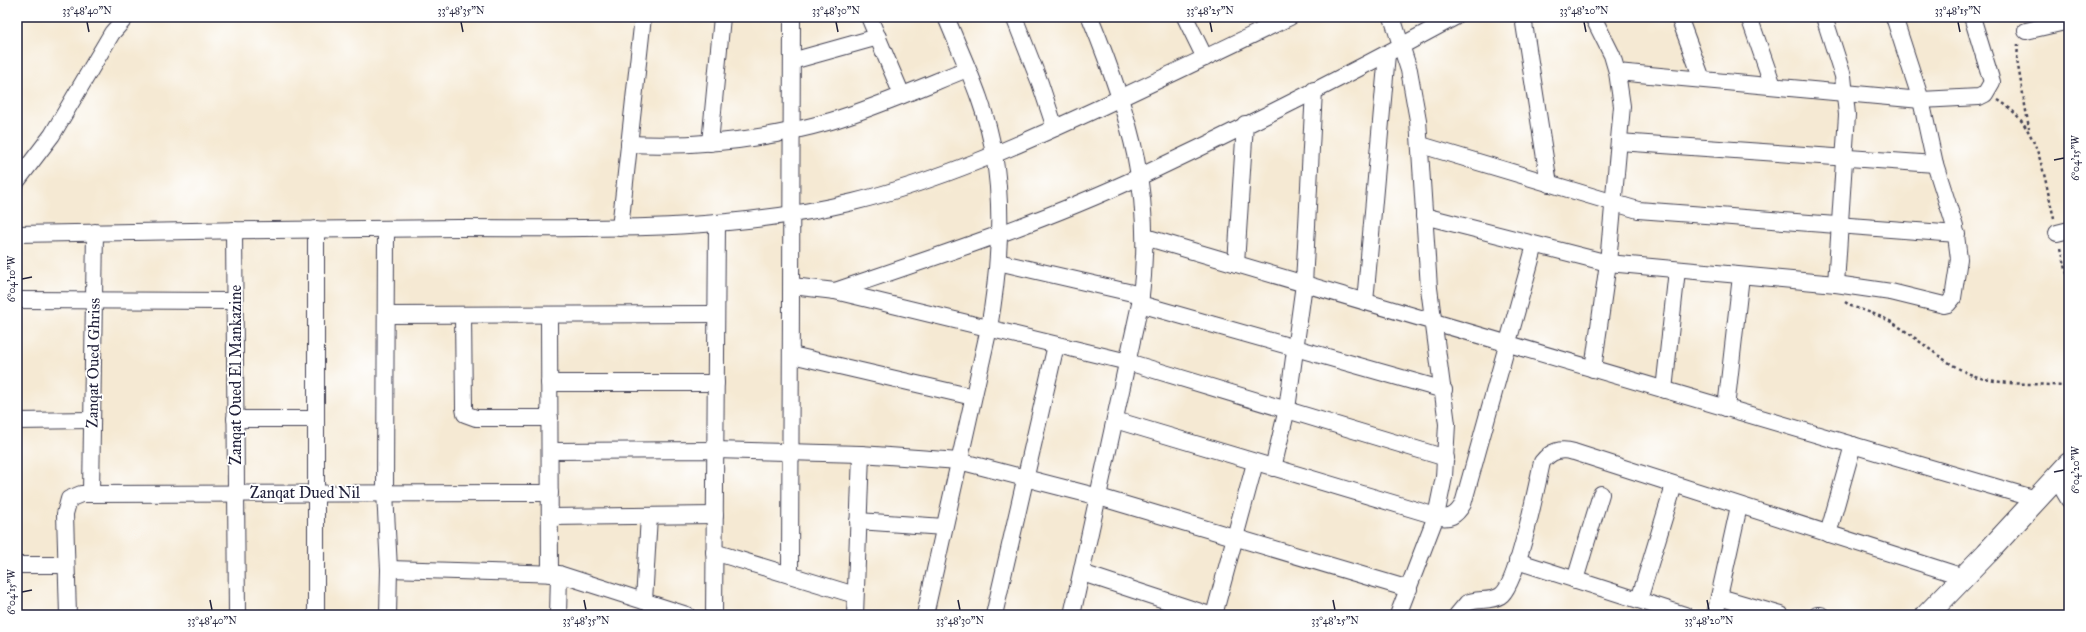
<svg xmlns="http://www.w3.org/2000/svg" width="2086" height="632" font-family="'IM FELL Great Primer',serif">
<style>
.lines{fill:none;stroke-linecap:round;stroke-linejoin:round}
.street-casing{stroke:#424052;stroke-width:18}
.secondary-casing{stroke:#424052;stroke-width:24}
.path{stroke:#424052;stroke-width:2.5;stroke-dasharray:3 3;stroke-linecap:butt}
.street{stroke:#fff;stroke-width:16}
.secondary{stroke:#fff;stroke-width:22}
.ticks{fill:none;stroke:#22223b;stroke-width:1.5}
.labels{text-anchor:middle;dominant-baseline:central;stroke-width:3.5;stroke-linejoin:round;paint-order:stroke}
.street-label{font-size:16px;fill:#22223b;stroke:#fff}
.neatline{fill:none;stroke:#22223b;stroke-width:1.5}
.ticks-label{font-size:10px;text-anchor:middle;fill:#22223b}
</style>
<rect width="100%" height="100%" fill="#fff"/>
<filter id="ink" filterUnits="userSpaceOnUse"><feTurbulence type="fractalNoise" baseFrequency=".025" numOctaves="2"/><feDisplacementMap in="SourceGraphic" scale="8" xChannelSelector="R" yChannelSelector="G"/><feConvolveMatrix kernelMatrix="1 2 1 2 8 2 1 2 1" color-interpolation-filters="sRGB"/></filter>
<filter id="wash" filterUnits="userSpaceOnUse"><feTurbulence type="fractalNoise" baseFrequency=".012" numOctaves="4" result="noise"/><feDisplacementMap in="SourceGraphic" scale="16" xChannelSelector="R" yChannelSelector="G"/><feGaussianBlur stdDeviation="0.9" result="paint"/><feColorMatrix in="noise" values="0 0 0 0 0 0 0 0 0 0 0 0 0 0 0 0 0 1.4 0 .05"/><feComposite in="paint" operator="in"/></filter>
<g filter="url(#wash)">
<rect width="100%" height="100%" fill="#f5e9d3"/>
</g>
<g filter="url(#ink)">
<g class="lines">
<defs>
<g id="street">
<path d="M869,17L902,95"/>
<path d="M1014,17L1040,83L1055,128"/>
<path d="M1185,17L1205,58"/>
<path d="M1392,17L1409,70L1418,120L1429,288L1447,424L1444,477L1436,516L1398,615"/>
<path d="M1523,17L1549,184"/>
<path d="M1679,17L1702,79"/>
<path d="M1749,17L1773,86"/>
<path d="M1824,17L1843,76L1847,115L1836,284"/>
<path d="M2026,31L2069,21"/>
<path d="M792,61L878,37"/>
<path d="M1617,72L1921,100L1979,97L1985,94L1992,82L1972,17"/>
<path d="M1619,142L1935,164"/>
<path d="M710,143L722,17"/>
<path d="M629,144C698,147 765,140 831,121C877,107 922,87 967,69"/>
<path d="M1421,145L1638,210L1957,234"/>
<path d="M17,181L52,135L112,33L126,17"/>
<path d="M1424,216L1608,263L1836,284L1891,292L1944,305L1948,304L1953,298L1959,259L1955,227L1935,164L1921,100L1894,17"/>
<path d="M620,228L643,17"/>
<path d="M386,229L385,492L389,569L388,615"/>
<path d="M234,230L237,615"/>
<path d="M2057,233L2069,230"/>
<path d="M17,234C164,231 312,229 459,228C591,228 724,233 853,202C939,181 1019,145 1099,108C1163,78 1226,48 1290,17"/>
<path d="M1145,237L2036,499"/>
<path d="M998,262L1141,295"/>
<path d="M1236,264L1245,124"/>
<path d="M792,286L835,291L1128,362L1446,458"/>
<path d="M835,291C938,256 1043,222 1141,176C1247,126 1352,73 1455,17"/>
<path d="M17,300L234,301"/>
<path d="M1365,302L1387,54"/>
<path d="M1140,304L1444,390"/>
<path d="M386,315L716,314"/>
<path d="M463,315L464,408L465,414L476,418H550"/>
<path d="M549,315L550,574"/>
<path d="M792,355L973,397"/>
<path d="M1593,369L1608,263L1622,106L1617,72L1612,55L1593,17"/>
<path d="M549,383H716"/>
<path d="M1664,390L1677,270"/>
<path d="M1726,408L1741,276"/>
<path d="M235,419H316"/>
<path d="M1115,420L1436,516C1449,520 1456,516 1463,504L1535,245"/>
<path d="M17,421L92,420"/>
<path d="M550,451L715,450L861,454L959,461L1099,497L1409,589"/>
<path d="M1273,468L1287,409L1304,284L1314,90"/>
<path d="M2056,478L2069,500"/>
<path d="M91,493L95,232"/>
<path d="M550,517L715,515"/>
<path d="M858,521L944,527"/>
<path d="M1828,534L1853,445"/>
<path d="M714,552L855,595"/>
<path d="M1517,561L1685,615"/>
<path d="M17,565H66"/>
<path d="M389,569L559,574L687,615"/>
<path d="M1082,573L1210,615"/>
<path d="M790,575L792,17"/>
<path d="M1575,580L1601,494"/>
<path d="M1719,597L1781,615"/>
<path d="M1639,600L1674,485"/>
<path d="M644,601L649,516"/>
<path d="M68,615L65,514L69,499L81,494L550,493"/>
<path d="M316,615V229"/>
<path d="M558,615L559,574"/>
<path d="M714,615L717,224"/>
<path d="M855,615L861,454"/>
<path d="M925,615L989,328C999,271 1004,212 994,155C987,107 964,61 946,17"/>
<path d="M994,615L1056,345"/>
<path d="M1072,615L1140,304C1155,196 1130,115 1090,17"/>
<path d="M1214,615L1255,463"/>
<path d="M1457,615L1467,603C1476,598 1490,602 1500,596C1517,586 1537,485 1542,462C1551,451 1560,448 1574,452L1964,577"/>
<path d="M1715,615L1739,506"/>
<path d="M1817,615H1821"/>
</g>
<path id="secondary" d="M1927,615L1987,553L2069,464"/>
</defs>
<!-- street casing -->
<use href="#street" class="street-casing"/>
<!-- secondary casing -->
<use href="#secondary" class="secondary-casing"/>
<!-- path -->
<g class="path">
<path d="M2018,44L2017,60L2029,128"/>
<path d="M1998,100C2040,125 2043,175 2054,218"/>
<path d="M2061,248L2069,282"/>
<path d="M1845,302L1851,306C1865,311 1880,315 1893,323C1921,340 1945,365 1975,376C2006,387 2038,382 2069,387"/>
</g>
<!-- street -->
<use href="#street" class="street"/>
<!-- secondary -->
<use href="#secondary" class="secondary"/>
</g>
</g>
<!-- ticks -->
<path class="ticks" d="M87,22L89,32M461,22L463,32M836,22L838,32M1210,22L1212,32M1584,22L1586,32M1958,22L1960,32M2054,160L2064,158M22,279L32,277M2054,472L2064,470M22,592L32,590M210,600L212,610M584,600L586,610M958,600L960,610M1333,600L1335,610M1707,600L1709,610"/>
<g class="labels">
<!-- street labels -->
<g class="street-label">
<text transform="translate(93 363) rotate(-89)">Zanqat Oued Ghriss</text>
<text transform="translate(235 375) rotate(-90)">Zanqat Oued El Mankazine</text>
<text x="305" y="492">Zanqat Dued Nil</text>
</g>
</g>
<!-- margin -->
<rect width="2086" height="632" fill="none" stroke="#fff" stroke-width="44"/>
<rect x="22" y="22" width="2042" height="588" class="neatline"/>
<g class="ticks-label">
<text x="87" y="14">33°48'40"N</text>
<text x="461" y="14">33°48'35"N</text>
<text x="836" y="14">33°48'30"N</text>
<text x="1210" y="14">33°48'25"N</text>
<text x="1584" y="14">33°48'20"N</text>
<text x="1958" y="14">33°48'15"N</text>
<text transform="translate(2075 158) rotate(-90)" y="4">6°04'15"W</text>
<text transform="translate(11 279) rotate(-90)" y="4">6°04'10"W</text>
<text transform="translate(2075 470) rotate(-90)" y="4">6°04'20"W</text>
<text transform="translate(11 592) rotate(-90)" y="4">6°04'15"W</text>
<text x="212" y="624">33°48'40"N</text>
<text x="586" y="624">33°48'35"N</text>
<text x="960" y="624">33°48'30"N</text>
<text x="1335" y="624">33°48'25"N</text>
<text x="1709" y="624">33°48'20"N</text>
</g>
</svg>
